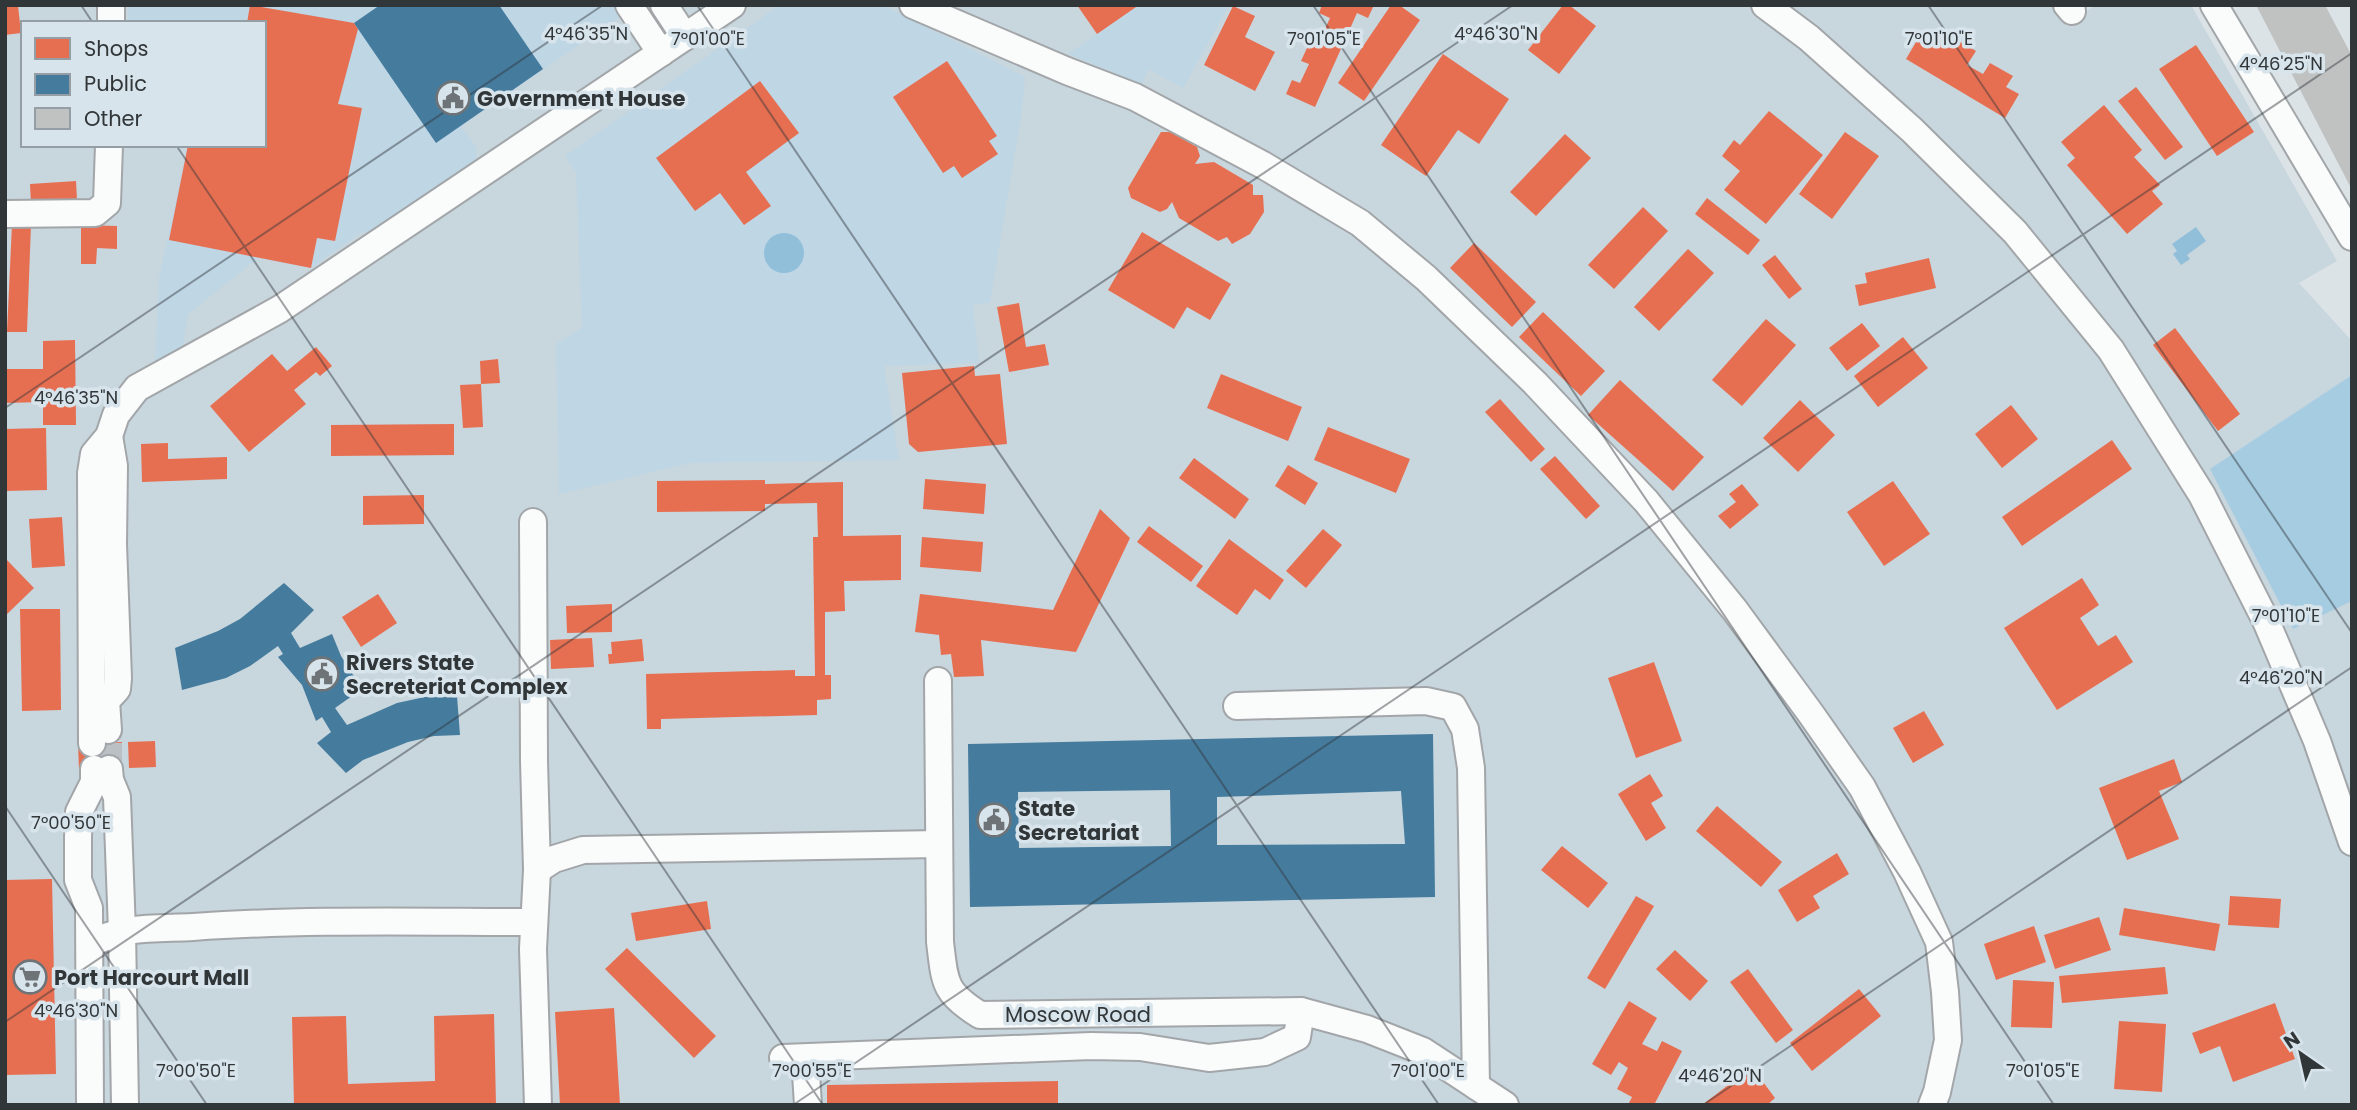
<svg xmlns="http://www.w3.org/2000/svg" width="2357" height="1110" font-family="Poppins,sans-serif">
<style>
.built{fill:#c8d6de;fill-rule:evenodd}
.green{fill:#bfd6e5}
.forest{fill:#a6cce2}
.water{fill:#91bfda}
.shops{fill:#e76f51}
.public{fill:#457b9d;fill-rule:evenodd}
.building{fill:#c0c2c2}
.lines{fill:none;stroke-linecap:round;stroke-linejoin:round}
.minor-tunnel{stroke:#bac0c4;stroke-width:26;stroke-dasharray:26 13;stroke-linecap:butt}
.minor-casing{stroke:#a2a6a9;stroke-width:30}
.minor{stroke:#fafbfb;stroke-width:26}
.ticks{fill:none;stroke:#313639;stroke-width:2;stroke-opacity:0.45}
.labels{text-anchor:middle;dominant-baseline:central;stroke-width:7;stroke-linejoin:round;paint-order:stroke}
.poi-label{font-size:21px;font-weight:bold;fill:#313639;stroke:#d8e4eb;text-anchor:start}
.street-label{font-size:21px;fill:#313639;stroke:#d8e4eb}
.ticks-label{font-size:18px;text-anchor:middle;fill:#313639;stroke:#d8e4eb;stroke-width:7;stroke-linejoin:round;paint-order:stroke}
</style>
<rect width="100%" height="100%" fill="#dce3e7"/>
<!-- built -->
<path class="built" d="M5,5H2056L2072,22L2095,5H2191L2337,261L2299,283L2352,341V1105H5ZM23,23H264V145H23Z"/>
<!-- green -->
<g class="green">
<path d="M128,5H637L461,126L476,147L477,164L376,234L362,232L311,268L258,258L188,314L182,350L155,364L159,278L188,145H264V23H128Z"/>
<path d="M780,5H883L1025,77L1022,111L990,302L973,305L979,363L884,366L899,460L690,463L559,494L556,344L582,328L576,172L565,156Z"/>
<path d="M1139,5H1229L1183,88L1148,69L1142,84L1068,54Z"/>
</g>
<!-- forest -->
<path class="forest" d="M2352,375V601L2293,629L2210,469Z"/>
<!-- water -->
<g class="water">
<path d="M2196,227L2206,241L2187,255L2190,259L2181,265L2173,254L2177,251L2172,244Z"/>
<circle cx="784" cy="253" r="20"/>
</g>
<!-- shops -->
<g class="shops">
<path d="M5,5H18L21,33L5,35Z"/>
<path d="M250,5L354,23L358,29L338,104L362,108L335,241L317,238L311,268L169,240L188,145H264V23H247Z"/>
<path d="M1077,5H1139L1097,34Z"/>
<path d="M1322,5H1374L1368,18L1357,13L1315,107L1286,94L1292,80L1300,83L1309,64L1301,61L1313,35L1321,38L1330,18L1319,13Z"/>
<path d="M1391,5H1399L1420,20L1364,101L1338,83Z"/>
<path d="M1563,5H1569L1596,26L1559,74L1528,50Z"/>
<path d="M1233,6L1255,16L1245,37L1275,52L1255,91L1204,65Z"/>
<path d="M1940,30L1976,51L1967,65L1983,74L1990,63L2013,76L2006,87L2019,94L2005,118L1906,59L1919,37L1931,44Z"/>
<path d="M2196,45L2254,132L2217,156L2159,69Z"/>
<path d="M1443,54L1509,99L1479,144L1458,130L1426,176L1381,145Z"/>
<path d="M947,61L997,136L989,141L998,154L962,178L954,166L943,173L893,97Z"/>
<path d="M760,81L799,133L746,172L771,206L744,225L720,193L695,211L656,158Z"/>
<path d="M2136,87L2183,147L2165,160L2118,101Z"/>
<path d="M2104,105L2142,150L2134,157L2160,185L2152,191L2163,204L2127,234L2067,165L2075,158L2061,142Z"/>
<path d="M1769,111L1823,155L1766,224L1724,190L1740,171L1722,156L1734,140L1740,145Z"/>
<path d="M1161,132H1171L1197,147L1200,156L1195,164L1214,162L1253,185V195H1263L1264,212L1250,234L1232,244L1227,237L1218,241L1179,218L1172,202L1167,209L1160,212L1131,198L1128,188Z"/>
<path d="M1845,132L1879,156L1832,219L1799,194Z"/>
<path d="M1565,134L1591,158L1536,216L1510,192Z"/>
<path d="M76,181L77,200L31,204L30,184Z"/>
<path d="M1707,198L1760,240L1748,255L1695,214Z"/>
<path d="M1643,207L1668,231L1614,289L1588,265Z"/>
<path d="M12,224L31,225L27,332H7Z"/>
<path d="M81,225L117,226V249L97,248L96,264H81Z"/>
<path d="M1142,232L1231,284L1210,320L1187,307L1174,329L1108,290Z"/>
<path d="M1474,243L1536,302L1512,327L1450,268Z"/>
<path d="M1688,249L1714,273L1659,331L1634,307Z"/>
<path d="M1775,255L1802,289L1789,299L1762,265Z"/>
<path d="M1929,258L1936,288L1859,306L1855,285L1867,283L1865,273Z"/>
<path d="M1019,303L1026,347L1045,344L1049,365L1009,372L997,307Z"/>
<path d="M1543,312L1605,371L1581,396L1519,337Z"/>
<path d="M1766,319L1796,345L1742,406L1712,380Z"/>
<path d="M1862,323L1880,346L1847,371L1829,348Z"/>
<path d="M2175,328L2240,414L2218,431L2153,345Z"/>
<path d="M1903,337L1928,368L1878,407L1854,376Z"/>
<path d="M75,340L76,425H43V402L5,403V369H43V341Z"/>
<path d="M316,347L332,366L320,376L316,372L294,390L306,404L249,452L210,406L272,354L287,371Z"/>
<path d="M498,359L500,383L481,384L480,361Z"/>
<path d="M974,366L975,376L1000,374L1007,444L918,452L909,444L902,373Z"/>
<path d="M1221,374L1302,407L1288,441L1207,408Z"/>
<path d="M1620,380L1704,457L1673,491L1588,415Z"/>
<path d="M481,384L483,427L463,428L460,385Z"/>
<path d="M1500,399L1545,449L1531,462L1485,412Z"/>
<path d="M1800,400L1835,435L1798,472L1763,438Z"/>
<path d="M2011,405L2038,439L2002,468L1975,434Z"/>
<path d="M454,424V455L331,456V425Z"/>
<path d="M1328,427L1410,459L1396,493L1314,460Z"/>
<path d="M46,428L47,490L5,491V429Z"/>
<path d="M2112,440L2132,469L2022,546L2002,517Z"/>
<path d="M168,443V459L227,457V479L142,482L141,444Z"/>
<path d="M1555,456L1600,506L1586,519L1540,469Z"/>
<path d="M1194,458L1249,499L1235,519L1179,478Z"/>
<path d="M1288,465L1318,483L1305,505L1275,486Z"/>
<path d="M925,479L986,484L984,514L923,509Z"/>
<path d="M765,480V484L843,482V536L901,535V580L844,581L845,611L825,612V675H831V699L817,700V715L661,719V729H647L646,674L795,670V676H815L813,537H818L817,503L765,504V511L657,512V481Z"/>
<path d="M1893,481L1930,534L1884,566L1847,512Z"/>
<path d="M1742,484L1759,505L1730,529L1718,516L1736,502L1729,494Z"/>
<path d="M424,495V524L363,525V496Z"/>
<path d="M1100,509L1130,538L1076,652L981,640L984,676L954,677L951,654L941,655L939,635L915,632L920,594L1053,610Z"/>
<path d="M62,517L65,566L32,568L29,519Z"/>
<path d="M1149,526L1203,566L1191,582L1137,542Z"/>
<path d="M1323,529L1342,545L1306,588L1286,571Z"/>
<path d="M922,537L983,542L981,572L920,567Z"/>
<path d="M1229,539L1284,580L1270,600L1255,589L1237,615L1196,586Z"/>
<path d="M5,558L34,588L5,616Z"/>
<path d="M2082,578L2099,605L2080,618L2098,646L2116,635L2133,662L2057,710L2004,628Z"/>
<path d="M378,594L397,623L361,647L342,617Z"/>
<path d="M612,604V632L567,633L566,606Z"/>
<path d="M20,609H60L61,710L22,711Z"/>
<path d="M592,638L594,667L551,669L550,640Z"/>
<path d="M642,639L644,661L609,664L608,654H612L611,642Z"/>
<path d="M1654,662L1682,741L1636,758L1608,678Z"/>
<path d="M1924,711L1944,745L1913,763L1893,728Z"/>
<path d="M155,741L156,767L129,768L128,742Z"/>
<path d="M122,742V768L79,769L78,744Z"/>
<path d="M2174,759L2182,782L2159,791L2179,839L2127,860L2099,788Z"/>
<path d="M1650,774L1663,796L1651,803L1666,828L1646,841L1618,794Z"/>
<path d="M1717,806L1782,862L1761,887L1696,831Z"/>
<path d="M1562,846L1608,883L1588,908L1541,870Z"/>
<path d="M1837,853L1849,874L1813,896L1820,908L1797,922L1778,890Z"/>
<path d="M52,879L56,1074L5,1075V880Z"/>
<path d="M1636,896L1654,906L1605,989L1587,978Z"/>
<path d="M2230,896L2281,899L2279,928L2228,925Z"/>
<path d="M707,901L711,929L636,941L631,913Z"/>
<path d="M2124,908L2220,924L2215,951L2119,935Z"/>
<path d="M2099,917L2111,950L2055,969L2044,935Z"/>
<path d="M2034,926L2046,962L1996,980L1984,944Z"/>
<path d="M627,948L716,1036L694,1058L605,969Z"/>
<path d="M1675,950L1708,981L1690,1001L1656,969Z"/>
<path d="M2165,967L2168,994L2062,1003L2059,976Z"/>
<path d="M1748,969L1793,1030L1776,1043L1730,982Z"/>
<path d="M2013,980L2054,982L2052,1028L2011,1027Z"/>
<path d="M1859,989L1881,1016L1812,1071L1790,1043Z"/>
<path d="M1629,1001L1657,1018L1642,1044L1657,1051L1662,1041L1682,1051L1654,1105H1628L1632,1097L1617,1089L1628,1068L1619,1062L1611,1075L1592,1064Z"/>
<path d="M2275,1003L2295,1059L2233,1082L2220,1046L2200,1054L2192,1033Z"/>
<path d="M614,1008L620,1105H560L555,1012Z"/>
<path d="M494,1014L496,1105H294L292,1017L346,1016L348,1084L435,1081L434,1016Z"/>
<path d="M2119,1021L2166,1024L2162,1092L2114,1089Z"/>
<path d="M1752,1067L1775,1098L1767,1105H1702Z"/>
<path d="M1058,1081V1105H827V1085Z"/>
</g>
<!-- public -->
<g class="public">
<path d="M380,5H499L543,69L436,143L354,23Z"/>
<path d="M284,583L314,610L291,633L300,648L332,634L341,656L362,689L335,708L347,725L397,703L425,697L457,696L460,735L434,736L408,742L363,760L346,773L317,743L331,732L322,717L316,721L302,685L278,657L283,654L278,646L250,666L226,678L182,690L175,648L218,631L240,619Z"/>
<path d="M1433,734L1435,897L970,907L968,744ZM1170,790L1171,846L1019,848L1018,792ZM1401,791L1405,844L1217,845V797Z"/>
</g>
<!-- building -->
<path class="building" d="M2256,5H2325L2352,56V190Z"/>
<g class="lines">
<!-- minor-tunnel -->
<path class="minor-tunnel" d="M109,743V769"/>
<defs>
<g id="minor">
<path d="M629,5L661,53"/>
<path d="M664,5L685,37"/>
<path d="M913,5L1067,71L1135,97L1263,165L1360,223L1426,278L1535,383L1646,501L1734,609L1811,714L1862,787L1907,872L1939,942L1945,992L1948,1040L1937,1092L1932,1105"/>
<path d="M1765,5L1809,38L1912,130L2015,232L2111,350L2202,495L2266,621L2317,741L2352,842"/>
<path d="M2067,5L2072,11"/>
<path d="M2214,5L2352,237"/>
<path d="M111,23V5"/>
<path d="M5,214L95,213L107,203L109,145"/>
<path d="M533,522L534,761L537,870L533,949L538,1105"/>
<path d="M938,681L940,942C945,982 943,992 980,1015L1301,1011L1367,1029L1423,1051L1505,1105"/>
<path d="M1237,706L1426,701L1453,707L1465,729L1471,768L1476,1086"/>
<path d="M108,730L106,701L117,689L118,678L113,544L114,466L109,436"/>
<path d="M92,743L91,473L94,454L109,436L116,415L137,388L280,309L732,5"/>
<path d="M109,769L110,780L117,797L122,931L125,1105"/>
<path d="M537,870L554,859L583,850L939,844"/>
<path d="M90,945C120,925 159,929 193,927C306,919 420,922 533,922"/>
<path d="M783,1058L1091,1046L1140,1047L1209,1058L1265,1052L1297,1037L1301,1011"/>
<path d="M805,1058L808,1105"/>
<path d="M90,1105L89,908L78,880V837L79,812L94,782V769"/>
</g>
</defs>
<!-- minor casing -->
<use href="#minor" class="minor-casing"/>
<!-- minor -->
<use href="#minor" class="minor"/>
</g>
<!-- ticks -->
<path class="ticks" d="M81,5L93,23M697,5L1439,1105M1313,5L2054,1105M1928,5L2352,633M176,145L823,1105M5,408L603,5M5,806L207,1105M5,1022L1513,5M793,1105L2352,53M1703,1105L2352,667"/>
<!-- icons -->
<defs>
<symbol id="civic-ring" viewBox="-11 -11 22 22"><circle r="9.5" fill="#d8e4eb" stroke="#6d7376" stroke-width="1.5"/><path d="M-.6-6.5H3V-4.5H.6V-3L4-1V1h2V6H-6V1h2V-1L-.6-3ZM-1.2 2.5V6h2.4V2.5Z" fill="#6d7376"/></symbol>
<symbol id="supermarket-ring" viewBox="-11 -11 22 22"><circle r="9.5" fill="#d8e4eb" stroke="#6d7376" stroke-width="1.5"/><path d="M-6-5.5h2.5l.6 2H6L4.5 2H-2.5L-4.4-4H-6ZM-1.5 3.2a1.3 1.3 0 1 0 .1 0ZM3 3.2a1.3 1.3 0 1 0 .1 0Z" fill="#6d7376"/></symbol>
</defs>
<g fill-rule="evenodd">
<use href="#civic-ring" x="434" y="79" width="38" height="38"/>
<use href="#civic-ring" x="303" y="655" width="38" height="38"/>
<use href="#civic-ring" x="975" y="801" width="38" height="38"/>
<use href="#supermarket-ring" x="11" y="958" width="38" height="38"/>
</g>
<g class="labels">
<!-- poi labels -->
<g class="poi-label">
<text x="477" y="98">Government House</text>
<text x="346" y="662">Rivers State<tspan x="346" dy="24">Secreteriat Complex</tspan></text>
<text x="1018" y="808">State<tspan x="1018" dy="24">Secretariat</tspan></text>
<text x="54" y="977">Port Harcourt Mall</text>
</g>
<!-- street labels -->
<g class="street-label">
<text x="1078" y="1014">Moscow Road</text>
</g>
</g>
<g class="ticks-label">
<text x="586" y="40">4°46'35"N</text>
<text x="1496" y="40">4°46'30"N</text>
<text x="708" y="45">7°01'00"E</text>
<text x="1324" y="45">7°01'05"E</text>
<text x="1939" y="45">7°01'10"E</text>
<text x="2281" y="70">4°46'25"N</text>
<text x="76" y="404">4°46'35"N</text>
<text x="2286" y="622">7°01'10"E</text>
<text x="2281" y="684">4°46'20"N</text>
<text x="71" y="829">7°00'50"E</text>
<text x="76" y="1017">4°46'30"N</text>
<text x="196" y="1077">7°00'50"E</text>
<text x="812" y="1077">7°00'55"E</text>
<text x="1428" y="1077">7°01'00"E</text>
<text x="2043" y="1077">7°01'05"E</text>
<text x="1720" y="1082">4°46'20"N</text>
</g>
<!-- border -->
<rect width="2357" height="1110" fill="none" stroke="#313639" stroke-width="14"/>
<!-- legend -->
<rect x="21" y="21" width="245" height="126" fill="#d8e4eb" stroke="#959ea4" stroke-width="2"/>
<rect x="35" y="38" width="35" height="21" fill="#e76f51" stroke="#959ea4" stroke-width="2"/>
<text x="84" y="56" font-size="21" fill="#313639">Shops</text>
<rect x="35" y="74" width="35" height="21" fill="#457b9d" stroke="#959ea4" stroke-width="2"/>
<text x="84" y="91" font-size="21" fill="#313639">Public</text>
<rect x="35" y="108" width="35" height="21" fill="#c0c2c2" stroke="#959ea4" stroke-width="2"/>
<text x="84" y="126" font-size="21" fill="#313639">Other</text>
<!-- north arrow -->
<g transform="translate(2301 1054) rotate(326)" stroke="#d8e4eb" stroke-width="5" paint-order="stroke">
<path d="M0-5L12 26L0 18L-12 26Z" fill="#313639"/>
<text y="-10" font-size="19" font-weight="bold" text-anchor="middle" fill="#313639">N</text>
</g>
</svg>
